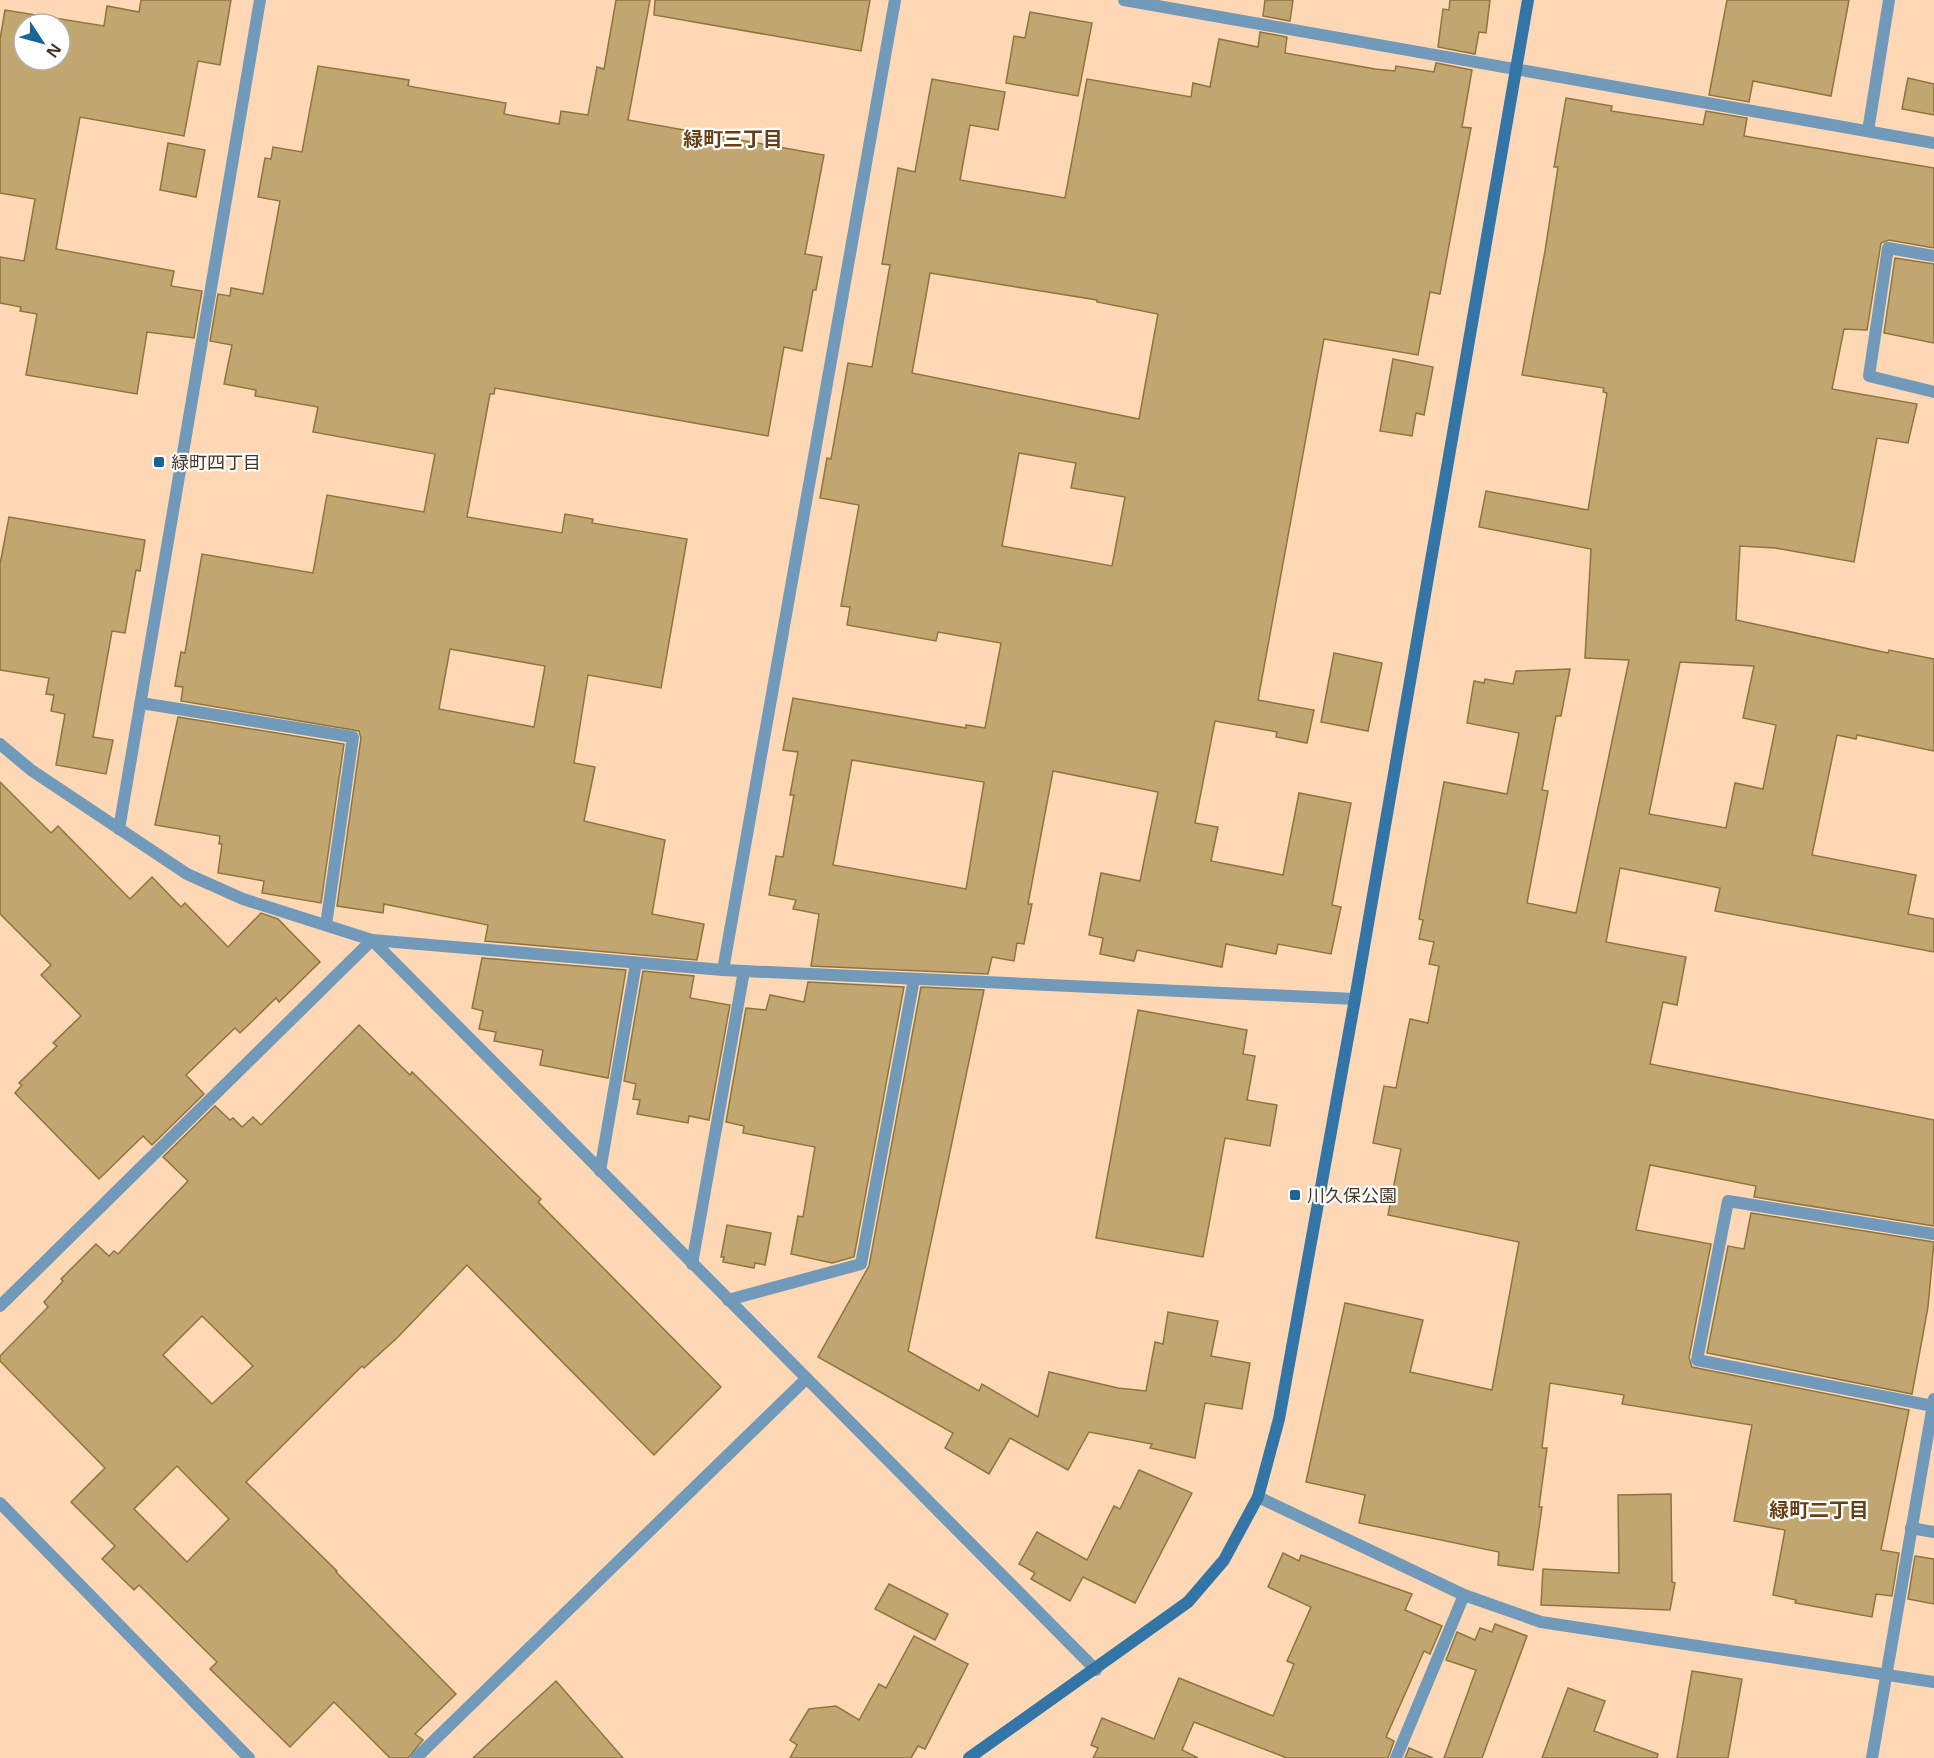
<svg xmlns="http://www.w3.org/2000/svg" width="1934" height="1758" font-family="'Noto Sans','Noto Sans JP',sans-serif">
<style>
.building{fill:#c2a66f;stroke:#8f743e;stroke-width:1.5;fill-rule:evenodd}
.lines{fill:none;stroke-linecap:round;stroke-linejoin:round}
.street{stroke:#7099ba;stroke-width:12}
.secondary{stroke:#3375a6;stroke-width:12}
.poi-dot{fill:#186597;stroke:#fff;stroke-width:2}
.labels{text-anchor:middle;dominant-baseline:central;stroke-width:4.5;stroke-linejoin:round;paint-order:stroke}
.poi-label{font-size:18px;fill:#483423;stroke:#fff;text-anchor:start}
.neighbourhood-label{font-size:20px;font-weight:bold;fill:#673e13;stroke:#fff}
</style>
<rect width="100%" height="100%" fill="#fed7b4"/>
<!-- building -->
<g class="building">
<path d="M141,0H231L220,65L198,61L184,136L80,117L56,249L174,271L171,286L202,291L194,338L147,332L137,394L26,375L37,314L20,311L21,307L0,303V257L24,261L35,199L0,193V39L5,10L104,26L107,6L139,12ZM24,24H60V60H24Z"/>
<path d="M616,0H650L628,120L824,155L805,254L822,257L816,290H813L802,351L784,347L768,436L495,388L494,394H490L467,517L562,533L565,514L593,519L592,523L687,539L661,688L588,675L574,763L595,767L584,821L665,840L652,914L704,924L697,960L485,941L488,925L384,904L383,913L337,906L361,738L359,731L181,701L183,687L175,686L181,652L185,653L202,554L313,573L327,495L424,512L435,454L313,432L318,407L255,396L256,390L224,384L232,345L210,341L218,294L230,296L231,288L263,294L280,201L258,197L265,158L271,159L273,147L302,152L318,66L409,80L408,86L506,103L504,114L559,124L561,111L588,115L597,67L604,69ZM450,649L545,666L534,727L439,709Z"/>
<path d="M655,0H870L861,51L654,15Z"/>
<path d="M1265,0H1293L1290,21L1263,16Z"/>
<path d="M1450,0H1490L1486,33L1479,32L1475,54L1438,47L1443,9L1449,10Z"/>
<path d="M1727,0H1849L1831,96L1753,81L1749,102L1709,95Z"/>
<path d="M1030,12L1092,23L1078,96L1006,83L1014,36L1025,38Z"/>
<path d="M1260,32L1287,37L1285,53L1375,69L1395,71L1396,66L1434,72L1436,63L1472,70L1462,127L1471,128L1461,181L1440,294L1430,292L1418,355L1324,339L1258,700L1314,710L1307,743L1276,737L1277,732L1215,721L1195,823L1218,827L1211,861L1283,875L1299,793L1351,803L1332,905L1341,907L1331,954L1278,944L1276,954L1226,944L1222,967L1137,950L1134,961L1100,954L1103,938L1089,935L1101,873L1140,881L1158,792L1053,771L1028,904H1032L1024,944L1017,943L1014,961L992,957L988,974L811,966L819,914L793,909L796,900L769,895L776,856L783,857L794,795H790L798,752L783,750L793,698L966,728V725L985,728L1001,643L938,632L936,641L847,625L850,607L841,606L859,505L820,498L827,458L831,459L848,363L872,367L890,265L882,264L898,168L915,172L932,79L1005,92L998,130L970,125L960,180L1065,198L1087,79L1191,97L1193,83L1210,87L1219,39L1258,47ZM930,273L1097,300V302L1158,314L1139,419L912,373ZM1019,453L1076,463L1071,488L1125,497L1112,566L1002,546ZM852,760L984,782L966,889L833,865Z"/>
<path d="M1908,78L1934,84V115L1902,109Z"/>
<path d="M1566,98L1612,106L1611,111L1703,125L1706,111L1747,118L1744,136L1934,168V248L1889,240L1881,243L1867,330L1844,329L1832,389L1917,404L1908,443L1877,438L1854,562L1775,548L1740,546L1736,620L1888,653L1889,650L1934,659V751L1857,735L1856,739L1837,735L1812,855L1916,875L1908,914L1934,919V952L1715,911L1720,888L1620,868L1606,942L1686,957L1677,1005L1663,1002L1650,1064L1934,1120V1226L1754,1197L1756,1186L1650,1165L1636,1230L1711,1244L1689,1358L1692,1367L1909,1410L1881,1550L1899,1553L1892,1596L1876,1594L1872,1617L1795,1603L1796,1600L1773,1595L1785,1530L1734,1521L1752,1425L1622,1404L1624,1395L1550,1383L1542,1448H1547L1539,1507H1542L1533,1570L1498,1565L1499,1552L1359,1523L1365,1495L1306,1482L1345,1303L1423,1320L1410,1372L1492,1390L1519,1242L1388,1215L1401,1149L1373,1143L1384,1086L1396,1088L1410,1019L1428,1023L1439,966L1429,964L1434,942L1419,939L1423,920L1419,919L1444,782L1507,794L1519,733L1467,723L1474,681L1484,683L1485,679L1513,684L1516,671L1570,669L1561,716H1556L1542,790L1548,791L1527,903L1576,913L1629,660L1585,658L1591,549L1479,527L1486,491L1588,510L1607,393L1603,392L1604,388L1522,375L1545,251L1558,167H1554ZM1680,662L1754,666L1743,718L1776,725L1763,789L1735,783L1726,828L1649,814Z"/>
<path d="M168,143L205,150L196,197L160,190Z"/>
<path d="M1895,258L1934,264V343L1884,333Z"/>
<path d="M1393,359L1433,367L1424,415L1416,413L1412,436L1380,431Z"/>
<path d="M9,517L145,540L140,571L136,570L125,633L112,631L93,737L113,740L106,774L56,765L65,714L51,711L54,695L46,694L49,678L0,670V564Z"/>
<path d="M1334,653L1382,663L1368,731L1321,722Z"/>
<path d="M178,717L344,744L321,903L262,893L264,881L218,873L222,844H219L220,836L155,825Z"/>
<path d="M0,782L51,833L58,826L130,899L152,877L181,907L185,903L228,947L261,913L278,919L320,962L279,1002L276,998L240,1033L235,1028L186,1075L204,1094L152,1145L143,1136L99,1179L15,1093L22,1085L19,1083L57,1046L53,1043L81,1016L41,975L51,965L0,914Z"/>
<path d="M482,958L626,970L608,1078L540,1065L543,1050L494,1041L496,1032L479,1029L483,1011L472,1008Z"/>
<path d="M643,971L694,976L690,998L730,1005L709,1120L689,1116L688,1123L637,1114L640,1100L633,1099L636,1084L624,1081Z"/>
<path d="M808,982L904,987L854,1257L832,1263L791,1254L798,1216L803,1217L815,1147L743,1133L744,1126L726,1122L746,1008L766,1010L770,995L804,1002Z"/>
<path d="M921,987L984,990L908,1351L979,1391L982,1384L1038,1417L1049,1372L1118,1388L1146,1391L1155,1342L1163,1344L1168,1312L1218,1321L1211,1356L1250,1363L1242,1409L1205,1403L1195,1458L1150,1448L1152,1444L1089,1432L1068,1470L1010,1438L989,1474L945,1448L953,1433L818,1357L869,1266Z"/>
<path d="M1138,1010L1247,1030L1243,1054L1255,1056L1247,1100L1277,1105L1270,1146L1225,1138L1203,1257L1096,1238Z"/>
<path d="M359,1025L410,1075L412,1072L541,1199L538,1202L721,1387L654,1455L467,1265L398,1337L364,1368L362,1366L246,1482L337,1571L336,1572L456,1694L415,1734L423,1740L408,1758H390L334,1702L290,1747L281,1738L210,1669L217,1662L139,1585L134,1590L102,1559L115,1546L71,1502L105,1468L0,1361V1356L48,1307L44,1302L63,1281L61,1279L96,1244L109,1256L114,1251L118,1254L188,1181L163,1157L215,1106L230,1120L233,1118L242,1127L253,1117L261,1125ZM202,1316L253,1366L212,1404L163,1355ZM177,1466L229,1519L187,1562L134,1509Z"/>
<path d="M1751,1213L1934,1242L1928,1307L1912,1394L1707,1353L1728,1246L1744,1249Z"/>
<path d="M727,1225L771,1233L765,1265L755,1263L754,1268L723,1262L724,1257H721Z"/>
<path d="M1139,1470L1192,1493L1135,1603L1083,1577L1070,1601L1031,1579L1035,1573L1019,1564L1037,1532L1087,1560L1114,1506L1120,1509Z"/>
<path d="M1671,1494L1672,1582L1675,1583L1670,1610L1541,1605L1543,1569L1619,1573L1618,1495Z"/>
<path d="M1283,1553L1299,1561L1301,1555L1412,1594L1405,1610L1442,1626L1430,1654L1424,1651L1386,1737L1394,1741L1388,1758H1287L1194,1722L1182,1750L1198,1758H1093L1098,1748L1091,1745L1102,1718L1154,1739L1179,1678L1273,1716L1294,1664L1287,1661L1311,1607L1268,1587Z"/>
<path d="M1915,1556L1934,1559V1604L1908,1599Z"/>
<path d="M889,1584L948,1614L935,1640L875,1609Z"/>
<path d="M1495,1624L1527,1636L1482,1758H1444L1476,1670L1446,1660L1457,1632L1475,1640L1480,1628L1492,1632Z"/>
<path d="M914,1636L968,1664L925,1749L918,1746L911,1758H790L797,1745L790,1740L809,1709L836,1706L859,1720L879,1684L886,1688Z"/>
<path d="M1692,1671L1742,1679L1728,1758H1677Z"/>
<path d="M556,1681L623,1758H473Z"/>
<path d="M1568,1688L1605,1701L1594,1731L1658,1754L1657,1758H1542Z"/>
<path d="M1409,1748L1433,1758H1405Z"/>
</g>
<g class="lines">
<!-- street -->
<g class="street">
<path d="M1124,0L1934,143"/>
<path d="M1868,131L1889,0"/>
<path d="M1934,256L1888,248L1869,376L1934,392"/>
<path d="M141,703L353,737L326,925"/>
<path d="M0,744L31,770L187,874L243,899L372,940L723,970L1355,999"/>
<path d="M119,829L260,0"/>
<path d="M723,970L895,0"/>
<path d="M600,1171L636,963"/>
<path d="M692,1264L744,971"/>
<path d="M728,1300L861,1264L914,979"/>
<path d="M0,1306L372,940L1096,1670"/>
<path d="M1933,1406L1697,1360L1728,1201L1934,1234"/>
<path d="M1258,1497L1464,1595L1541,1622L1934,1682"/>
<path d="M0,1503L249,1758"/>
<path d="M1911,1528L1934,1532"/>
<path d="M416,1758L806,1379"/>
<path d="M1396,1758L1464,1595"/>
<path d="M1872,1758L1934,1399"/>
</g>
<!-- secondary -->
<path class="secondary" d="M969,1758L1188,1602L1224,1560L1258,1497L1279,1419L1355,999L1528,0"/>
</g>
<!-- markers -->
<g class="poi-dot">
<rect x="153" y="456" width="12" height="12" rx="3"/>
<rect x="1289" y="1189" width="12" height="12" rx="3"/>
</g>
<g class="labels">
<!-- poi labels -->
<g class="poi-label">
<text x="171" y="462">緑町四丁目</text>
<text x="1307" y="1195">川久保公園</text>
</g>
<!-- neighbourhood labels -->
<g class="neighbourhood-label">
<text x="733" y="138">緑町三丁目</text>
<text x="1819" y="1509">緑町二丁目</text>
</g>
</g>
<!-- north arrow -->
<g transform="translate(42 42) rotate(126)"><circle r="28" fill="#ffffff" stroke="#b6aea7" stroke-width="1.5"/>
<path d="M0-4.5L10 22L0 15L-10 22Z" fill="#186597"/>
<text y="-9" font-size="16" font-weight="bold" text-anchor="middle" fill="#483423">N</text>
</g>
</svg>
